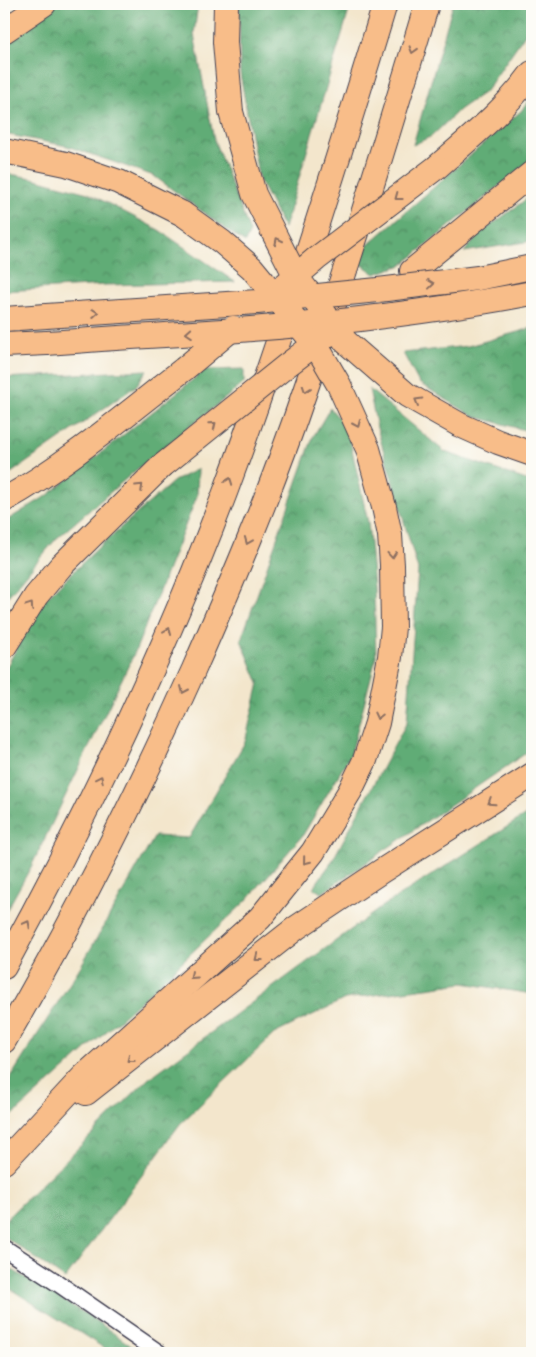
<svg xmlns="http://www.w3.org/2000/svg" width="536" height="1357" font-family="'Architects Daughter',sans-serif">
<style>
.forest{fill:url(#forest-crowns);stroke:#416758}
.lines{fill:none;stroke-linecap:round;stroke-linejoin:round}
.tertiary-casing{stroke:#413f51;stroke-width:19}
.motorway-casing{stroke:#413f51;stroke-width:26}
.tertiary{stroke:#fff;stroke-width:16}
.motorway{stroke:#f8bd89;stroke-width:24}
.motorway-bridge-casing{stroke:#413f51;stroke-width:26;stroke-linecap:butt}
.motorway-bridge{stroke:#f8bd89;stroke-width:24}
.oneway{stroke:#8d7062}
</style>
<defs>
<pattern id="forest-crowns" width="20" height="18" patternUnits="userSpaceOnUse" patternTransform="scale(1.25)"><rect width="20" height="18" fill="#60ac76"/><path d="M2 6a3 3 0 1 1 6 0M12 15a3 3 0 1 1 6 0" fill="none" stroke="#4f8c62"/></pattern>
</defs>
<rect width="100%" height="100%" fill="#fdfcf7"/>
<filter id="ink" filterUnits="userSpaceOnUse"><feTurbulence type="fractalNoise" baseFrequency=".02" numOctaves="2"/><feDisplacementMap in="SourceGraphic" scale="10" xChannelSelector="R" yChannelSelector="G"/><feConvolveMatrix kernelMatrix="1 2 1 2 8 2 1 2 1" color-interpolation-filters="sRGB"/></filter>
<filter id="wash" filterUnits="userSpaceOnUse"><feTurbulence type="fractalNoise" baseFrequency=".0096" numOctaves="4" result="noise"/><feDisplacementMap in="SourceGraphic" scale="20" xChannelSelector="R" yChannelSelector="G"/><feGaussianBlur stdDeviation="1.12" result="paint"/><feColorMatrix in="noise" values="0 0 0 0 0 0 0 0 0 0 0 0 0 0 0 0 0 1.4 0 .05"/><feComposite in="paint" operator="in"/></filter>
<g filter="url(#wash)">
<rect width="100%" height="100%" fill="#f3e6cc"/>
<!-- forest -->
<g class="forest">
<path d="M56,4H198L194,34L214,140L250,232L245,243L154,176L67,146L4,134V45Z"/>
<path d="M239,4H351L284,228L259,180L240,73Z"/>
<path d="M453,4H532V24L486,91L460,109L432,136L413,145Z"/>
<path d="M532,97V159L402,265L375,274L353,258L521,111Z"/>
<path d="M4,173L32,178L88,193L159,230L235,282L105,285L4,291Z"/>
<path d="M532,195V241L464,252L482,232Z"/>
<path d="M532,328V432L473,416L419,383L403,353L468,346Z"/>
<path d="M244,369V383L135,471L56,539L4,601V522L48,495L205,370Z"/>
<path d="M147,370L136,386L4,478V378Z"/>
<path d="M369,389L445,452L532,482V749L322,893L313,888L331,863L407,722L418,570L377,428Z"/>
<path d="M330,408L347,427L368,522L374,587L376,658L351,754L303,835L246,901L144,998L4,1123V1088L82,964L155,836L189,838L245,742L259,683L241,640L313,437Z"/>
<path d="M198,469L197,496L135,652L31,867L4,915V674L6,668L41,603L104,542L174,481Z"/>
<path d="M532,811V994L463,983L345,999L274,1034L180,1124L65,1279L4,1236V1221L148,1079L383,906Z"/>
<path d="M4,1265L91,1317L141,1353H112L4,1285Z"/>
</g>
</g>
<g filter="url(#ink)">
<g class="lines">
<defs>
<path id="tertiary" d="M4,1248L59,1284L159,1353"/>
<g id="motorway">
<path d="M226,4L225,42L231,112"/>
<path d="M4,31L44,4"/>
<path d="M4,151L66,164L119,182L183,214"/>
<path d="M437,167C470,138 506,109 532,73"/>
<path d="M412,271L532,173"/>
<path d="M4,319L46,316"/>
<path d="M4,345L47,343"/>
<path d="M460,425L498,442L532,454"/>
<path d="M4,500C68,464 126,414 184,369"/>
<path d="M4,647L36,596L61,566L162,466"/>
<path d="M4,967C88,814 164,654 226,490C285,330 336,167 385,4"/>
<path d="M4,1041C74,921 137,796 194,669C234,578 273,486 305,391C349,263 388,133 427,4"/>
<path d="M86,1093L296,928L380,872L532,775"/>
<path d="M4,1162L83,1077L260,918L313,852L350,791L365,760L377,723L390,657L393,627L392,565L390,535L384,507"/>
</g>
</defs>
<!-- tertiary casing -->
<use href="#tertiary" class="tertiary-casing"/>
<!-- motorway casing -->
<use href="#motorway" class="motorway-casing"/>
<!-- tertiary -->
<use href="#tertiary" class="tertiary"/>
<!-- motorway -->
<use href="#motorway" class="motorway"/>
<defs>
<g id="motorway-bridge">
<path d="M231,112L254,194L295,275L346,342L407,395L460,425"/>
<path d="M183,214L222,242L252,268L317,347L339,385L368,449L384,507"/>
<path d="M284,286L316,259L437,167"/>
<path d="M46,316L257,302L378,290L478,278L532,267"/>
<path d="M47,343C151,335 256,331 360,319C418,312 475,304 532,293"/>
<path d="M184,369L233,328"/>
<path d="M162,466L286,366L327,335"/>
</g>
</defs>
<!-- motorway-bridge casing -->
<use href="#motorway-bridge" class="motorway-bridge-casing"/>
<!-- motorway-bridge -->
<use href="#motorway-bridge" class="motorway-bridge"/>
</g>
<!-- one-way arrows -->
<defs><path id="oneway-chevron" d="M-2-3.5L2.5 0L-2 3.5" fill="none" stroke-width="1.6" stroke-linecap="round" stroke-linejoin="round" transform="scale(1.25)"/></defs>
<g class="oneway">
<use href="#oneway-chevron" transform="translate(413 50) rotate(107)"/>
<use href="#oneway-chevron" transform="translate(398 197) rotate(143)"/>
<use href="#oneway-chevron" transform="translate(278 241) rotate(-117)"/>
<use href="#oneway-chevron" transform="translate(431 284) rotate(-6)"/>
<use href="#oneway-chevron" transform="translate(95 313) rotate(-4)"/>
<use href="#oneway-chevron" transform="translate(189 333) rotate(176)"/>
<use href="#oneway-chevron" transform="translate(306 389) rotate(109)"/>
<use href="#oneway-chevron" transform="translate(418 401) rotate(-150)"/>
<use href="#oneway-chevron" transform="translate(357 424) rotate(66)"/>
<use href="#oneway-chevron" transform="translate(213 425) rotate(-39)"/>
<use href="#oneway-chevron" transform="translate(229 481) rotate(-70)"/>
<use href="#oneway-chevron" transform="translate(140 487) rotate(-44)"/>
<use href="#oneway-chevron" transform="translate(248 541) rotate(112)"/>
<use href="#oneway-chevron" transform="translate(392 555) rotate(85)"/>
<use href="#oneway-chevron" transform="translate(30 606) rotate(-56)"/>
<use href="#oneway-chevron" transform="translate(168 631) rotate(-67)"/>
<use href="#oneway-chevron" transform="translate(184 690) rotate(114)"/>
<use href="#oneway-chevron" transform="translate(378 716) rotate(103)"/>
<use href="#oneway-chevron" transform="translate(100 779) rotate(-64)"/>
<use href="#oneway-chevron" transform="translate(491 802) rotate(147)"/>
<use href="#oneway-chevron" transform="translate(306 861) rotate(129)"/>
<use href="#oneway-chevron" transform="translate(27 924) rotate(-62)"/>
<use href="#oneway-chevron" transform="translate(258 958) rotate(142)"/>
<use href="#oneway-chevron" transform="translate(193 976) rotate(138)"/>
<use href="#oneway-chevron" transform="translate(130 1059) rotate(142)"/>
</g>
</g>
<!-- margin -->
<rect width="536" height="1357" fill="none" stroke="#fdfcf7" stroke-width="20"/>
</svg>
